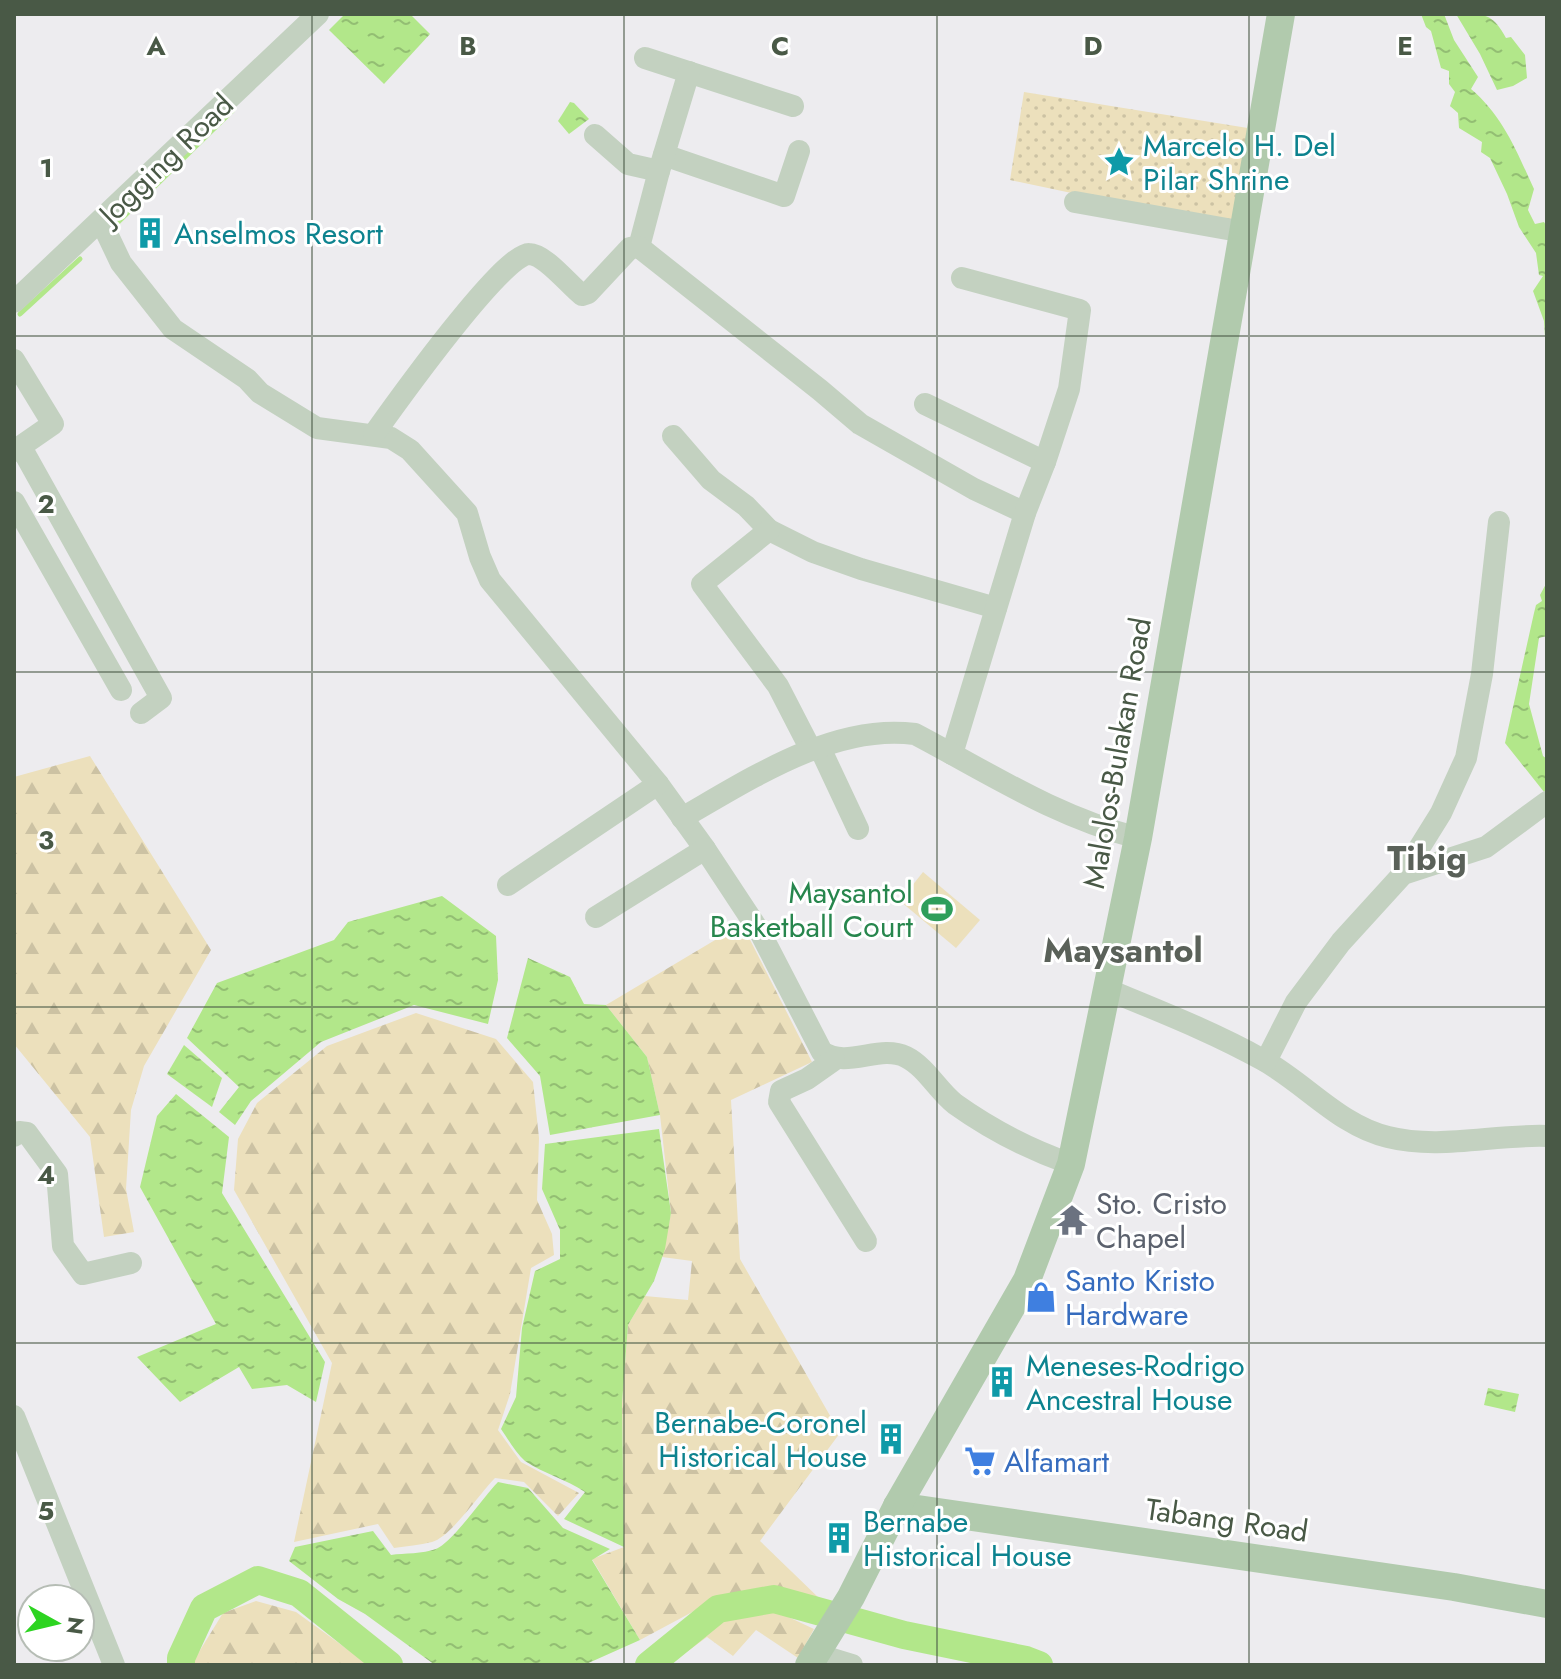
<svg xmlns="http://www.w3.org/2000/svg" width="1561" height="1679" font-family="Jost,sans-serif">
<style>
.green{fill:url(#green-dots)}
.forest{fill:url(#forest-firs)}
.pitch{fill:#ece0bc}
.water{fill:url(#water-ripples)}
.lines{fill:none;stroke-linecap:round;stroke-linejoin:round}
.stream{stroke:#b2e78a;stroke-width:5}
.river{stroke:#b2e78a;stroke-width:28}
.minor{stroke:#c3d1c0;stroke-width:22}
.major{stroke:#b1caad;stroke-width:28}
.grid{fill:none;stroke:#495946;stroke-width:2;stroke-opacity:0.55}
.labels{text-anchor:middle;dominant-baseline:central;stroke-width:6;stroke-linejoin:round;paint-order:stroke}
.culture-label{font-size:30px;fill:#0d838f;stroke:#fff;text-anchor:start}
.street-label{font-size:30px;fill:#495946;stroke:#fff}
.leisure-label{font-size:30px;fill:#27864d;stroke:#fff;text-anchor:end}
.worship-label{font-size:30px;fill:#5b616d;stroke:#fff;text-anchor:start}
.shop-label{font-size:30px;fill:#366cbe;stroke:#fff;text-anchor:start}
.quarter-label{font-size:34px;font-weight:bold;fill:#5a6159;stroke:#fff}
.grid-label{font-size:26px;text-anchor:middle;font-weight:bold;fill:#495946;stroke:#fff;stroke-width:6;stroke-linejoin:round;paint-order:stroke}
</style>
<defs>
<pattern id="green-dots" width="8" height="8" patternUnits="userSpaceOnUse" patternTransform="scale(2)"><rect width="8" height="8" fill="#ece0bc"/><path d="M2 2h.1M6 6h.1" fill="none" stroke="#ccc2a3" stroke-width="1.8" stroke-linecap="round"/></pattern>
<pattern id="forest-firs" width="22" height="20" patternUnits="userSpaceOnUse" patternTransform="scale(2)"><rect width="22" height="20" fill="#ece0bc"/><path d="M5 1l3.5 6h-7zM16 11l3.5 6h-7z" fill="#ccc2a3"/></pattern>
<pattern id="water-ripples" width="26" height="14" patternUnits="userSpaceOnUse" patternTransform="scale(2)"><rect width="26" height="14" fill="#b2e78a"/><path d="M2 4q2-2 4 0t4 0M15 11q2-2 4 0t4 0" fill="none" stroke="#93be73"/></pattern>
</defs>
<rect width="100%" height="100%" fill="#edecef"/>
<!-- green -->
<path class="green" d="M1024,92L1254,129L1237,228L1010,180Z"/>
<!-- forest -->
<g class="forest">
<path d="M90,756L211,950L144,1066L131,1110L126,1189L134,1232L104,1237L90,1137L14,1044V777Z"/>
<path d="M742,924L812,1062L731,1100L740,1259L840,1433L760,1541L821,1600L766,1595L711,1602L640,1640L592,1559L624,1547L622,1403L628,1325L645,1296L688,1300L692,1261L662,1257L671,1213L660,1115L647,1057L606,1005Z"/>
<path d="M416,1013L496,1039L533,1082L539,1138L537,1200L552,1234L554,1255L531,1268L510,1394L498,1430L521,1462L579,1493L558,1516L524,1482L495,1478C480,1493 451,1537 432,1542C420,1545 406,1546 394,1548L378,1524L294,1542L332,1363L234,1190L238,1139L257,1103L327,1046Z"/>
<path d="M256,1601L296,1612L369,1665H191L223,1613Z"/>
<path d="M767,1607L814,1629L798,1658L756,1630L733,1656L707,1637L688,1651L674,1654L663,1665H653L721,1613Z"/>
</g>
<!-- pitch -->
<path class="pitch" d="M923,872L980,920L956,948L900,901Z"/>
<!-- water -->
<g class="water">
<path d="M345,14H410L430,34L384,84L329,30Z"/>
<path d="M1421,14H1444L1454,40L1478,77L1471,89C1503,116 1517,152 1534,189L1528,210L1535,224L1544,222L1547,227V339L1545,337L1544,321L1533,291L1543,276L1539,275L1536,253L1519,227L1507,194L1490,158L1481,152L1482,142L1459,128L1458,113L1450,106L1455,92L1449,84V71L1441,68L1431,31L1426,27Z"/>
<path d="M1456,14C1484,14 1492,12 1506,38L1511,37L1525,55L1527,78L1513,86L1497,90L1480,54Z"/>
<path d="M570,102L574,103L589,119L569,134L558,121Z"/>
<path d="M1547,582V636L1539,638L1529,704L1543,756L1547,759V790L1544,792L1505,743L1534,613L1536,605L1542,601L1540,595Z"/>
<path d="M442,896L496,936L498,980L488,1024L414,1005L321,1042L251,1101L235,1125L219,1112L239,1087L187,1038L217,983L334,940L348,922Z"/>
<path d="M528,958L570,977L584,1004L606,1005L647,1057L660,1115L550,1135L540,1076L507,1038Z"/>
<path d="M184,1045L222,1078L212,1107L167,1074Z"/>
<path d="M176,1094L229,1137L222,1193L325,1362L316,1402L287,1385L252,1389L239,1367L180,1402L137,1357L216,1324L140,1187L157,1116Z"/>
<path d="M659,1129L671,1213L665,1249L654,1281L628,1325L622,1403L624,1547L564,1519L585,1492C566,1479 544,1474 525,1461C516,1453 508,1439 501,1429L516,1397L522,1328L535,1271L560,1259V1230L542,1189L545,1144Z"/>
<path d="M1488,1388L1519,1394L1515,1412L1484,1405Z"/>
<path d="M498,1482L528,1488L563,1528L610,1549L592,1560L640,1640L584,1665H435L365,1614L338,1599L289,1561L295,1547L373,1531L391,1555C404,1553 423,1554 436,1549C453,1542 483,1497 498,1482Z"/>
</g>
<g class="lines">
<!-- stream -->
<g class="stream">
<path d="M111,229L233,110"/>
<path d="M20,314L80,259"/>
</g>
<!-- river -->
<g class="river">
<path d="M181,1665V1658L204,1608L258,1580L299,1593L389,1665"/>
<path d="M649,1665L718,1609L774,1599L904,1635L1026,1660L1039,1665"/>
</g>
<!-- minor -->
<g class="minor">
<path d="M645,58L793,106"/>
<path d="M595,135L628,164L659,171"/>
<path d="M664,155L784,196L799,151"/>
<path d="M1075,202L1244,232"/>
<path d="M101,221L121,263L173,329L247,379L260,393L317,428L391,438L410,450L467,513L480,557L490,580L658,784L705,849L761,934L822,1052C848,1069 879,1044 906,1057C926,1067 938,1091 955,1104C990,1129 1031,1150 1071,1164"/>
<path d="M639,247L659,171L689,72"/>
<path d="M14,302L318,14"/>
<path d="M14,360L53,424L14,451"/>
<path d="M925,404L1045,462"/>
<path d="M374,434C394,406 503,253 529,254C545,254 569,285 582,295L588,293L630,248L639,247L820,390L860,424L974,489L1025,513"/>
<path d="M673,436L711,480L746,506L769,530L813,552L861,569L996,608"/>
<path d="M21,447L161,698L141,713"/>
<path d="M14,502L121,690"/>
<path d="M769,530L702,584L778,686L811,750"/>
<path d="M820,748L858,829"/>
<path d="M952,754L1025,513L1045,462L1069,389L1080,310L962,278"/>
<path d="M682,818C750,779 834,723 915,734C991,774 1054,816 1138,838"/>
<path d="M1403,874L1441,813L1466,758L1482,674L1499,522"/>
<path d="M508,885L658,784"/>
<path d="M596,917L705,849"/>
<path d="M1106,989C1159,1011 1213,1032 1263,1060C1305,1083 1340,1126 1388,1137C1440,1150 1494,1134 1547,1136"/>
<path d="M834,1060L807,1079L781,1091L779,1102L866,1241"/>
<path d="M1266,1061L1296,1002L1341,942L1403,874L1486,847L1547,802"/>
<path d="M14,1136L19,1132L27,1133L57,1174L63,1246L83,1274L131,1263"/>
<path d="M14,1416L114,1665"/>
<path d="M816,1654L852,1665"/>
</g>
<!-- major -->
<g class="major">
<path d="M897,1506L1454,1587L1547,1604"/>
<path d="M809,1665L851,1597L897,1506L1027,1280L1071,1164L1138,838L1281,14"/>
</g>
</g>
<!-- grid -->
<path class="grid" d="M312,14V1665M624,14V1665M937,14V1665M1249,14V1665M14,336H1547M14,672H1547M14,1007H1547M14,1343H1547"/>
<!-- icons -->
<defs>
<symbol id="sight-bare" viewBox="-9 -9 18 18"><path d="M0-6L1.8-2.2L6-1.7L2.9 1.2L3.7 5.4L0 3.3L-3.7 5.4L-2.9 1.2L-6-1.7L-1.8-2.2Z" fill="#0f9aa8" stroke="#fff" stroke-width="2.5" paint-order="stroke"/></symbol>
<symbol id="building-bare" viewBox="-9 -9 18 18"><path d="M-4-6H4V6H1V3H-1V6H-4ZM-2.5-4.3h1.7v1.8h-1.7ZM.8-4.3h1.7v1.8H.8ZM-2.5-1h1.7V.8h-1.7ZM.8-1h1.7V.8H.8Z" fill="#0f9aa8" stroke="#fff" stroke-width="2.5" paint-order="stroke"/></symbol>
<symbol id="stadium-bare" viewBox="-9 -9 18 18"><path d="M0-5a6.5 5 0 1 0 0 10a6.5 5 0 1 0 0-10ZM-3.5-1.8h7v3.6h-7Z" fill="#2e9e5b" stroke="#fff" stroke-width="2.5" paint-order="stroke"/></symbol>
<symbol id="temple-bare" viewBox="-9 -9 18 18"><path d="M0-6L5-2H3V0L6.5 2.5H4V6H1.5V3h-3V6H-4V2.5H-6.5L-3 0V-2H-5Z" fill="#6b7280" stroke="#fff" stroke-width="2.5" paint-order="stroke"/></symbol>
<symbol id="shop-bare" viewBox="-9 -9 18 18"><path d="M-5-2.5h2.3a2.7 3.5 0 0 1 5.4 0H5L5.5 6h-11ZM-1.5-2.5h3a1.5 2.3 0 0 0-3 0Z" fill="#3f7fe0" stroke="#fff" stroke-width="2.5" paint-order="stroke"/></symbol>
<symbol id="supermarket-bare" viewBox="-9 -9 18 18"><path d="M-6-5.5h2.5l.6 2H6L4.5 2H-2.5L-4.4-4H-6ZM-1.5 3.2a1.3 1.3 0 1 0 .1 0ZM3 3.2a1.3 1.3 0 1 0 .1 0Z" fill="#3f7fe0" stroke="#fff" stroke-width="2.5" paint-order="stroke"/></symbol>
</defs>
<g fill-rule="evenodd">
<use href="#sight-bare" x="1097" y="140" width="44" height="44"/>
<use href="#building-bare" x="128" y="211" width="44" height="44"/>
<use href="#stadium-bare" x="915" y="887" width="44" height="44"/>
<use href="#temple-bare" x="1050" y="1198" width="44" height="44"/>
<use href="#shop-bare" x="1019" y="1275" width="44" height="44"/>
<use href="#building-bare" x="980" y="1360" width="44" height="44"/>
<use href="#building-bare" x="869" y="1417" width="44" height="44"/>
<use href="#supermarket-bare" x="958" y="1439" width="44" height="44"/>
<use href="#building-bare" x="817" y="1516" width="44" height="44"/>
</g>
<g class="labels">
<!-- culture labels -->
<g class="culture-label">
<text x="1143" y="145">Marcelo H. Del<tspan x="1143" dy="34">Pilar Shrine</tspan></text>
<text x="174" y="233">Anselmos Resort</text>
<text x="1026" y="1365">Meneses-Rodrigo<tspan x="1026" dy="34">Ancestral House</tspan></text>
<text x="867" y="1422" text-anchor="end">Bernabe-Coronel<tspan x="867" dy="34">Historical House</tspan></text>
<text x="863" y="1521">Bernabe<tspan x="863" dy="34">Historical House</tspan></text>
</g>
<!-- street labels -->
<g class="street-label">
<text transform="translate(166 159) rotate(-44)">Jogging Road</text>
<text transform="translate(1117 753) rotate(-80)">Malolos-Bulakan Road</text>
<text transform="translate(1227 1520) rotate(8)">Tabang Road</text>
</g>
<!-- leisure labels -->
<g class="leisure-label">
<text x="913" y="892">Maysantol<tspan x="913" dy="34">Basketball Court</tspan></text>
</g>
<!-- worship labels -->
<g class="worship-label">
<text x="1096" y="1203">Sto. Cristo<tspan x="1096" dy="34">Chapel</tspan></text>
</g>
<!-- shop labels -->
<g class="shop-label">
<text x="1065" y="1280">Santo Kristo<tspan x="1065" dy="34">Hardware</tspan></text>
<text x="1004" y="1461">Alfamart</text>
</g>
<!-- quarter labels -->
<g class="quarter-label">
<text x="1427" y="858">Tibig</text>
<text x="1123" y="950">Maysantol</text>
</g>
</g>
<g class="grid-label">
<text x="156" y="55">A</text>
<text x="468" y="55">B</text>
<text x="780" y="55">C</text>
<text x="1093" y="55">D</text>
<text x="1405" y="55">E</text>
<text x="46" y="177">1</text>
<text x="46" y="513">2</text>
<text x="46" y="849">3</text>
<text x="46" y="1184">4</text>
<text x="46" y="1520">5</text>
</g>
<!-- border -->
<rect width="1561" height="1679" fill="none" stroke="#495946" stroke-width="32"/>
<!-- north arrow -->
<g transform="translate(56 1623) rotate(98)"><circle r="38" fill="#ffffff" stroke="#b6bdb5" stroke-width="2"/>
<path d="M0-6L14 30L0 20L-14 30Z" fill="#2dd421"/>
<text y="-12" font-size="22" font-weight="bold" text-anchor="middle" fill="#495946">N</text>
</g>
</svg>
